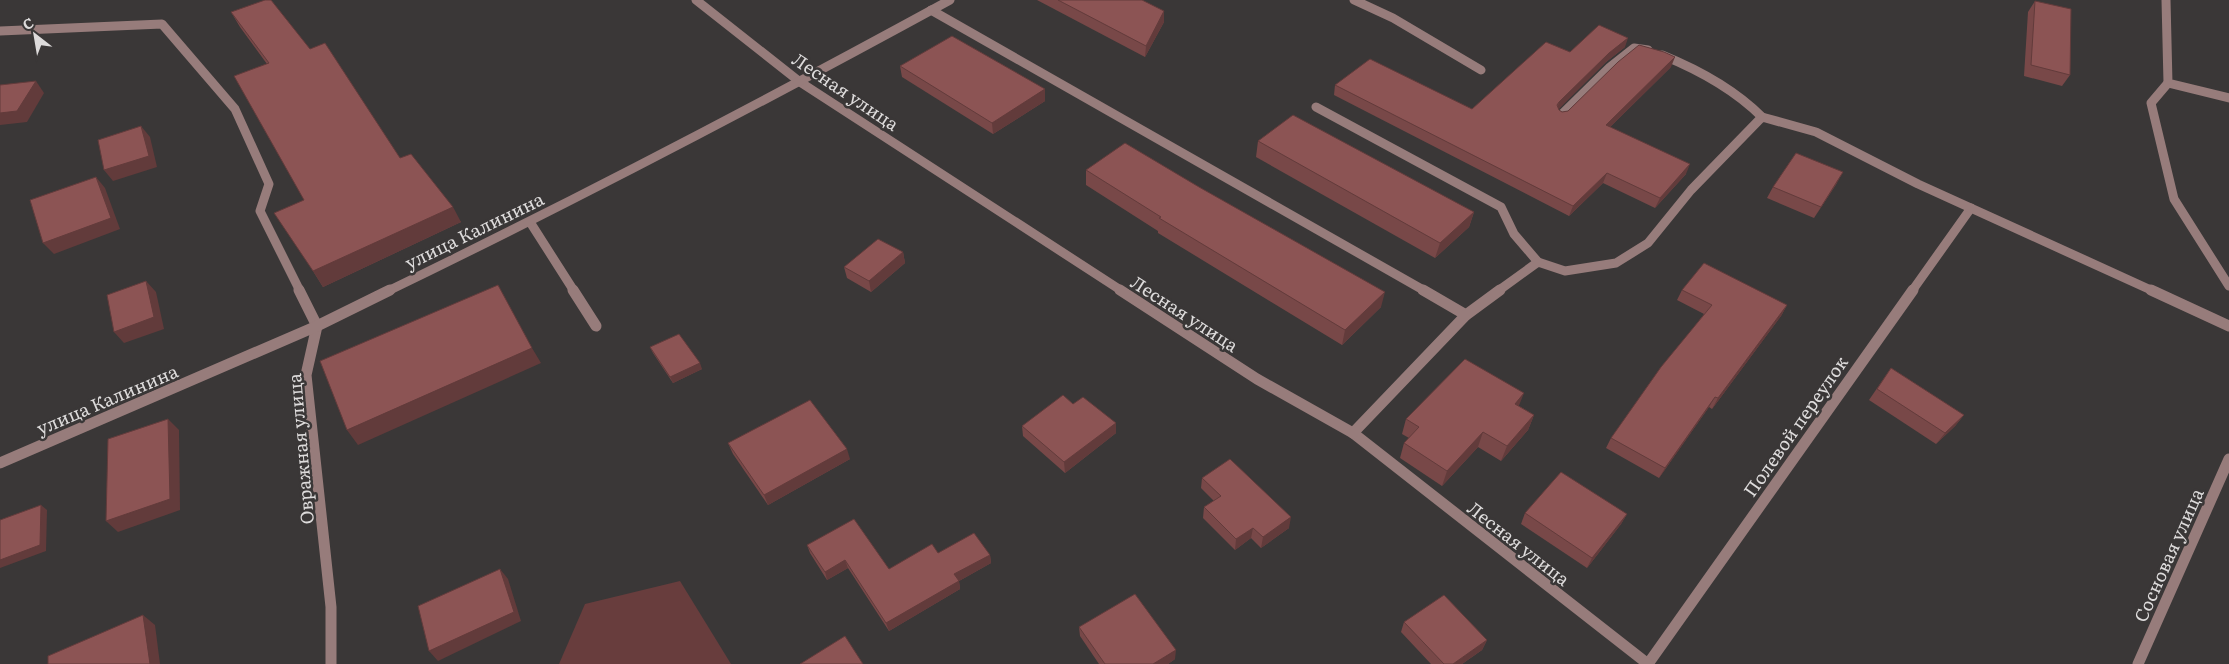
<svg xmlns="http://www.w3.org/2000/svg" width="2229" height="664" font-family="Literata,serif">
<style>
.green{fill:#683d3d}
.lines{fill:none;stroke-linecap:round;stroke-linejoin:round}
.service-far1{stroke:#977c7b;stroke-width:9}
.service{stroke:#977c7b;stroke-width:11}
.minor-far1{stroke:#977c7b;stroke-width:9}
.minor{stroke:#977c7b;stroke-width:11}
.wall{fill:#784848}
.shaded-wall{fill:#623b3b}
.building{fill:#8c5454;stroke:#623b3b}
.labels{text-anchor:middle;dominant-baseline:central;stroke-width:5;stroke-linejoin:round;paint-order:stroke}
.street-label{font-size:18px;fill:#dddbdb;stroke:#3a3737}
</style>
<rect width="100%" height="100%" fill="#3a3737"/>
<!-- green -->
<path class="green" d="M680,581L731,664H559L585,604Z"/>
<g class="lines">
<!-- service-far1 -->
<g class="service-far1">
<path d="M1354,0L1393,18L1481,70"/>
<path d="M931,10L1425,291"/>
<path d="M1662,55C1699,70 1734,89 1762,117"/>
<path d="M2168,83L2151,103L2174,199L2229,286"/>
<path d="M1316,107L1501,207L1514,234L1538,262"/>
<path d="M1560,116L1610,67L1634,48L1648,50"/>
<path d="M530,222L574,291"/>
<path d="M1912,291L1971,208"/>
</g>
<!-- service -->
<g class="service">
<path d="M573,290L596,326"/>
<path d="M1423,290L1466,315"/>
<path d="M1648,664L1913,290"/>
</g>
<!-- minor-far1 -->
<g class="minor-far1">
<path d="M696,0L800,82L1122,291"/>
<path d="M2166,0L2168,83L2229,98"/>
<path d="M0,31L162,24L235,109L269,184L260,211L300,291"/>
<path d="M388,291C578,199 765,101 950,0"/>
<path d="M1498,291L1538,262L1565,271L1616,263L1648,243L1691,190L1762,117L1816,132L1918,184L2153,291"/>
</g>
<!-- minor -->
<g class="minor">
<path d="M299,290L317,326L306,375L331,607V664"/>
<path d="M1120,290L1257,379L1353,433L1648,664"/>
<path d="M2151,290L2229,326"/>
<path d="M1353,433L1466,315L1500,290"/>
<path d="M0,463L317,326L390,290"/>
<path d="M2138,664L2229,459"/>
</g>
</g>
<!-- wall -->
<g class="wall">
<path d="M1037,0H1142L1164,22L1145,57Z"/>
<path d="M2035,1L2070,75L2062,86L2024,76L2028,12Z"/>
<path d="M231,12L310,49L400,158L461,222L323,287L313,271L304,200L267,64L240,27Z"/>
<path d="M1625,47L1606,62L1558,109L1559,110L1562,112L1568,111L1671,67L1610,127L1686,174L1655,208L1603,183L1569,216L1334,95L1335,85L1472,109L1570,52Z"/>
<path d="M900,66L1045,101L993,134L902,77Z"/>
<path d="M1258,141L1474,212L1469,227L1435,258L1256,157Z"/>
<path d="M1086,170L1381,307L1342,345L1158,233V231L1086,185Z"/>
<path d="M1837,183L1814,218L1767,198L1773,187Z"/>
<path d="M903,252L905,263L871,292L847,278L844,267Z"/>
<path d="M1682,290L1787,305L1781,316L1712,409L1709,407L1659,478L1606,448L1611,438L1704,314L1677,300Z"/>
<path d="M650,347L702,369L673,383L653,353Z"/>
<path d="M1891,368L1964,415L1955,426L1936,444L1869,400Z"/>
<path d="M1073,404L1116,433L1065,473L1023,436L1022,426Z"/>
<path d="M1519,406L1534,415L1528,430L1501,461L1478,447L1442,486L1400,458L1404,443L1409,438L1402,434L1406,419Z"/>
<path d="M728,443L850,459L768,505L733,454Z"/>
<path d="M1202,478L1289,528L1261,548L1251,538L1235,550L1203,518L1204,507L1214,501L1201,488Z"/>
<path d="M1525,513L1627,514L1621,524L1587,568L1521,524Z"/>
<path d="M807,545L889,569L938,553L990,555L991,563L959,581L960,589L889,631L848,568L827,580L810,553Z"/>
<path d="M1404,622L1487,640L1482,650L1462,664H1431L1401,632Z"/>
<path d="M1079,627L1175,659L1168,664H1099L1080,636Z"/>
</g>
<!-- shaded-wall -->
<g class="shaded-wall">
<path d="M1164,11V22L1145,57L1146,46Z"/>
<path d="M1628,38L1625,47L1606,62L1556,112L1559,102L1609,53Z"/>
<path d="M1675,57L1671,67L1602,135L1606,125Z"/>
<path d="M36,81L44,93L27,122L0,125V113Z"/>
<path d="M1045,89V101L993,134L992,123Z"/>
<path d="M141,126L150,137L157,167L113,181L104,170Z"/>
<path d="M1690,164L1686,174L1655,208L1660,198Z"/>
<path d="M1843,172L1837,183L1814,218L1821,207Z"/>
<path d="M1607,173L1603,183L1569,216L1573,206Z"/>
<path d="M96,177L105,188L120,229L54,254L43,243Z"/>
<path d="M453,207L461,222L323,287L313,271Z"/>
<path d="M1474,212L1469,227L1435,258L1440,243Z"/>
<path d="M903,252L905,263L871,292L869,281Z"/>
<path d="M146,281L156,292L164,329L124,343L114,332Z"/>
<path d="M1385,292L1381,307L1342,345L1345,330Z"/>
<path d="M1787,305L1781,316L1712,409L1718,398Z"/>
<path d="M532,348L541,363L358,445L347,430Z"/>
<path d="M700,363L702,369L673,383L670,377Z"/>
<path d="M1524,393L1518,408L1515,404Z"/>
<path d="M1715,397L1709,407L1659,478L1665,468Z"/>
<path d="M1534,415L1528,430L1501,461L1507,446Z"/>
<path d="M1964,415L1955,426L1936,444L1945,433Z"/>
<path d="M168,419L179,430L180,510L118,532L106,521Z"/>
<path d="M1116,423V433L1065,473L1064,462Z"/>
<path d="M1483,432L1478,447L1442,486L1447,471Z"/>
<path d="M847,449L850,459L768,505L764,495Z"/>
<path d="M41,505L47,510L46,551L0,568V560Z"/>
<path d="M1627,514L1621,524L1587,568L1592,558Z"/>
<path d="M1291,517L1289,528L1261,548L1263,537Z"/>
<path d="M1253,528L1251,538L1235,550L1236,539Z"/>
<path d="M990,555L991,563L959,581L960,589L889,631L886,623L954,574Z"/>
<path d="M845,560L848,568L827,580L825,572Z"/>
<path d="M500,569L508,579L521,621L438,661L429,651Z"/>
<path d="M143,615L155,625L160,664H150Z"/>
<path d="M1487,640L1482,650L1462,664H1453Z"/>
<path d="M1176,650L1175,659L1168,664H1153Z"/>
</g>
<!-- building -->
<g class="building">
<path d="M265,0H271L310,49L325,43L400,158L411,154L453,207L313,271L274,213L304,200L234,76L269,63L231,12Z"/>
<path d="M1058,0H1142L1164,11L1146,46Z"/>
<path d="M2035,1L2071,9L2070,75L2031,65Z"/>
<path d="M1599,25L1628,38L1609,53L1559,102L1557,105L1559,110L1562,112L1568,111L1618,62L1639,45L1664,52L1675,57L1606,125L1690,164L1660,198L1607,173L1573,206L1335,85L1370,59L1472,109L1546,42L1570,52Z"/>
<path d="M952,36L1045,89L992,123L900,66Z"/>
<path d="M36,81L17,111L0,113V85Z"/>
<path d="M1293,115L1474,212L1440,243L1258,141Z"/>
<path d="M141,126L149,156L104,170L98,140Z"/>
<path d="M1125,143L1199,187L1385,292L1345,330L1159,218L1161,217L1086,170Z"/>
<path d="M1796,153L1843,172L1821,207L1773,187Z"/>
<path d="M96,177L111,218L43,243L30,200Z"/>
<path d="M878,239L903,252L869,281L844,267Z"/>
<path d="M1704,263L1787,305L1718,398L1715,397L1665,468L1611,438L1661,367L1712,305L1682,290Z"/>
<path d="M146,281L154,317L114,332L107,295Z"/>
<path d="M498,285L532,348L347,430L320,361Z"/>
<path d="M679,334L700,363L670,377L650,347Z"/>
<path d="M1465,359L1524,393L1515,404L1534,415L1507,446L1483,432L1447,471L1404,443L1419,427L1406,419Z"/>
<path d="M1891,368L1964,415L1945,433L1877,389Z"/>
<path d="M1063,395L1073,404L1083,397L1116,423L1064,462L1022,426Z"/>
<path d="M810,400L847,449L764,495L728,443Z"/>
<path d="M168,419L170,499L106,521L108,439Z"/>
<path d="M1230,459L1291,517L1263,537L1253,528L1236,539L1204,507L1221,496L1202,478Z"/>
<path d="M1561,472L1627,514L1592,558L1525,513Z"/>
<path d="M41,505L40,545L0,560V520Z"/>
<path d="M854,519L889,569L932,544L938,553L974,533L990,555L954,574L959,581L886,623L845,560L825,572L807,545Z"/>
<path d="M500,569L514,612L429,651L418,606Z"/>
<path d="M1135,594L1176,650L1153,664H1105L1079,627Z"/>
<path d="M1444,595L1487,640L1453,664H1444L1404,622Z"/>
<path d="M143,615L150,664H48V656Z"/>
<path d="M845,636L863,664H800Z"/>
</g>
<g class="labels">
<!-- street labels -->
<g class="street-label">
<text transform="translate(846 91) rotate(34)">Лесная улица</text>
<text transform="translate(474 230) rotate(-26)">улица Калинина</text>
<text transform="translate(1185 313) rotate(33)">Лесная улица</text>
<text transform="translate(107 399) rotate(-23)">улица Калинина</text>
<text transform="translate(1795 426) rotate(-55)">Полевой переулок</text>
<text transform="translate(300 449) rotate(-95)">Овражная улица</text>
<text transform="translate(1519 543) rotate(38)">Лесная улица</text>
<text transform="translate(2168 555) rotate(-66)">Сосновая улица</text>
</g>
</g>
<!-- north arrow -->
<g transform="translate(35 35) rotate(329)" stroke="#3a3737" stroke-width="4" paint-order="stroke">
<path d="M0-4L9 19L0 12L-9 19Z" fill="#dddbdb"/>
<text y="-8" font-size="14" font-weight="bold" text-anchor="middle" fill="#dddbdb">С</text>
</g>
</svg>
